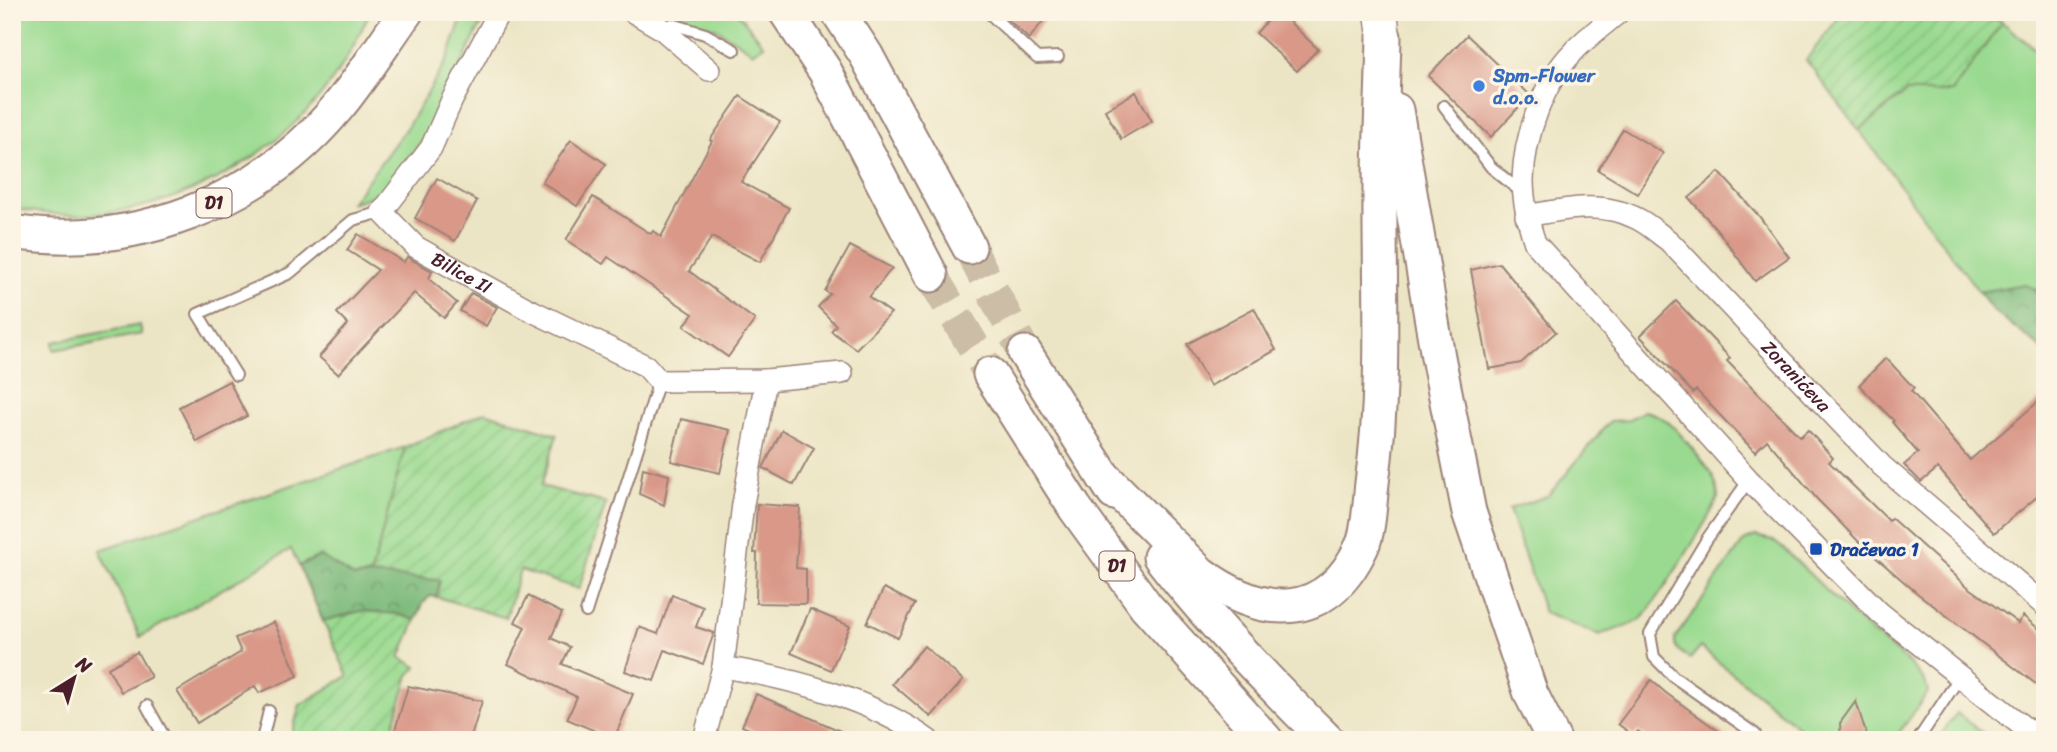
<svg xmlns="http://www.w3.org/2000/svg" width="2057" height="752" font-family="Sriracha,sans-serif">
<style>
.grass{fill:#9ada90;stroke:#727c5e;stroke-width:2}
.forest{fill:url(#forest-crowns);stroke:#626c52;stroke-width:2}
.garden{fill:url(#garden-furrows);stroke:#727c5e;stroke-width:2}
.building{fill:#d99888}
.lines{fill:none;stroke-linecap:round;stroke-linejoin:round}
.trunk-tunnel{stroke:#ccbda6;stroke-width:33;stroke-dasharray:33 17;stroke-linecap:butt}
.service-casing{stroke:#9b8278;stroke-width:14}
.minor-casing{stroke:#9b8278;stroke-width:24}
.primary-casing{stroke:#9b8278;stroke-width:35}
.trunk-casing{stroke:#9b8278;stroke-width:37}
.service{stroke:#fff;stroke-width:10}
.minor{stroke:#fff;stroke-width:21}
.primary{stroke:#fff;stroke-width:32}
.trunk{stroke:#fff;stroke-width:33}
.shop-dot{fill:#3f7fe0;stroke:#fcf5e5;stroke-width:2.5}
.transit-dot{fill:#1a4fb4;stroke:#fcf5e5;stroke-width:2.5}
.labels{text-anchor:middle;dominant-baseline:central;stroke-width:7;stroke-linejoin:round;paint-order:stroke}
.shield{fill:#fcf5e5;stroke:#7f5f63;stroke-width:2}
.shield-label{font-size:18px;font-weight:bold;fill:#4a1f2b}
.shop-label{font-size:19px;font-weight:bold;fill:#366cbe;stroke:#fcf5e5;text-anchor:start}
.street-label{font-size:19px;fill:#4a1f2b;stroke:#fcf5e5}
.transit-label{font-size:19px;font-weight:bold;fill:#164399;stroke:#fcf5e5;text-anchor:start}
</style>
<defs>
<pattern id="forest-crowns" width="20" height="18" patternUnits="userSpaceOnUse" patternTransform="scale(1.75)"><rect width="20" height="18" fill="#7bba7a"/><path d="M2 6a3 3 0 1 1 6 0M12 15a3 3 0 1 1 6 0" fill="none" stroke="#679764"/></pattern>
<pattern id="garden-furrows" width="10" height="10" patternUnits="userSpaceOnUse" patternTransform="scale(1.75)"><rect width="10" height="10" fill="#9ada90"/><path d="M-1 1l2-2M0 10L10 0M9 11l2-2" fill="none" stroke="#86bb7c"/></pattern>
</defs>
<rect width="100%" height="100%" fill="#fcf5e5"/>
<filter id="ink" filterUnits="userSpaceOnUse"><feTurbulence type="fractalNoise" baseFrequency=".0143" numOctaves="2"/><feDisplacementMap in="SourceGraphic" scale="14" xChannelSelector="R" yChannelSelector="G"/><feConvolveMatrix kernelMatrix="1 2 1 2 8 2 1 2 1" color-interpolation-filters="sRGB"/></filter>
<filter id="wash" filterUnits="userSpaceOnUse"><feTurbulence type="fractalNoise" baseFrequency=".00686" numOctaves="4" result="noise"/><feDisplacementMap in="SourceGraphic" scale="28" xChannelSelector="R" yChannelSelector="G"/><feGaussianBlur stdDeviation="1.57" result="paint"/><feColorMatrix in="noise" values="0 0 0 0 0 0 0 0 0 0 0 0 0 0 0 0 0 1.4 0 .05"/><feComposite in="paint" operator="in"/></filter>
<g filter="url(#wash)">
<rect width="100%" height="100%" fill="#ece5c5"/>
<!-- grass -->
<g class="grass">
<path d="M12,12H370C358,38 345,64 328,86C270,162 177,211 81,215C59,216 34,212 12,208Z"/>
<path d="M464,12H487L430,129L385,192L351,203L409,124L447,60Z"/>
<path d="M667,12H737L764,45L753,52L717,29Z"/>
<path d="M2002,22L2045,57V295L2025,284L1979,292L1859,130L1906,92H1952Z"/>
<path d="M140,325L142,334L54,350L53,342Z"/>
<path d="M1644,411C1666,415 1677,430 1690,446C1702,461 1718,477 1718,497C1717,507 1649,614 1640,620C1629,627 1612,630 1599,635L1544,613L1509,509L1548,496L1610,421L1629,420Z"/>
<path d="M405,447L371,575L354,577L320,556L299,566L291,549L140,637L100,550Z"/>
<path d="M1755,536L1772,540L1786,551L1857,620L1909,663L1925,681L1928,692L1894,740H1814L1700,647L1690,659C1682,653 1674,650 1675,638L1744,541Z"/>
<path d="M1957,713L1992,740L1938,739Z"/>
</g>
<!-- forest -->
<g class="forest">
<path d="M2025,284L2045,295V351L1993,311L1979,292Z"/>
<path d="M320,556L354,577L371,575L440,580L437,597L430,596L423,603L416,620L396,614L362,611L323,621L299,566Z"/>
</g>
<!-- garden -->
<g class="garden">
<path d="M1843,12H1989L2002,22L1952,92H1906L1859,130L1806,60Z"/>
<path d="M485,412L557,435L541,486L606,503L579,589L520,570L506,618L437,597L440,580L371,575L405,447Z"/>
<path d="M362,611L396,614L416,620L400,657L417,667L409,675L389,740H290L300,705L348,676L323,621Z"/>
</g>
<g id="blocks">
<!-- building -->
<g class="building">
<path d="M1000,12H1050L1029,39Z"/>
<path d="M1275,12H1279L1318,49L1297,71L1256,33Z"/>
<path d="M1467,35L1530,95L1491,137L1428,76Z"/>
<path d="M1136,92L1152,121L1121,139L1105,110Z"/>
<path d="M740,96L780,122L741,182L789,208L760,262L712,237L689,271L755,320L728,357L684,326L693,314L608,257L603,264L566,240L593,197L651,234L653,231L661,237L712,141L710,140Z"/>
<path d="M1623,129L1663,153L1638,194L1598,170Z"/>
<path d="M571,140L606,164L577,206L542,182Z"/>
<path d="M1719,172L1759,216L1789,257L1755,281L1719,232L1689,198Z"/>
<path d="M437,178L477,201L455,241L415,218Z"/>
<path d="M358,234L404,262L407,257L432,271L429,279L457,303L444,318L414,293L338,374L319,357L348,324L337,313L378,270L347,250Z"/>
<path d="M850,246L892,268L869,297L891,313L856,349L831,331L836,325L818,307L830,294L825,291Z"/>
<path d="M1499,263L1556,332L1521,363L1489,369L1471,270Z"/>
<path d="M471,293L497,307L486,326L460,311Z"/>
<path d="M1676,301L1730,358L1727,361L1800,437L1808,430L1833,458L1829,462L1889,521L1891,518L1967,586L2018,623L2023,616L2045,634V691L1917,593L1865,548L1817,499L1767,440L1755,452L1696,390L1693,393L1640,336Z"/>
<path d="M1254,308L1276,350L1210,386L1187,344Z"/>
<path d="M1886,358L1914,388L1911,391L1970,460L2045,396V490L1994,533L1938,468L1921,482L1904,465L1918,453L1892,422L1894,421L1859,385Z"/>
<path d="M229,381L247,416L197,442L179,407Z"/>
<path d="M681,419L730,430L720,473L671,461Z"/>
<path d="M782,430L814,448L794,485L763,468Z"/>
<path d="M643,468L669,475L664,505L639,494Z"/>
<path d="M757,504L800,507L796,568L806,569V604L756,603L757,553H754Z"/>
<path d="M884,588L915,604L898,638L867,623Z"/>
<path d="M672,595L703,607L696,627L714,633L703,664L665,650L654,681L625,671L639,627L658,634Z"/>
<path d="M528,596L562,613L551,638L570,647L562,664L633,694L614,739L567,719L577,697L508,664L525,627L515,622Z"/>
<path d="M810,609L850,626L831,670L791,653Z"/>
<path d="M274,622L298,676L259,693L255,686L197,723L177,691L241,652L235,638Z"/>
<path d="M924,646L963,680L931,717L892,684Z"/>
<path d="M137,652L151,677L121,692L108,668Z"/>
<path d="M1651,680L1666,693L1731,740H1651L1638,731L1634,736L1618,724Z"/>
<path d="M408,686L482,701L470,740H392Z"/>
<path d="M756,694L861,740H774L742,726Z"/>
<path d="M1856,701L1868,740H1841L1840,723Z"/>
</g>
</g>
</g>
<g filter="url(#ink)">
<use href="#blocks" fill-opacity="0" stroke="#9b8278" stroke-width="2"/>
<g class="lines">
<!-- trunk-tunnel -->
<g class="trunk-tunnel">
<path d="M969,247L1025,353"/>
<path d="M931,275L990,374"/>
</g>
<defs>
<g id="service">
<path d="M988,12L1037,58L1058,57"/>
<path d="M662,29L672,24L705,34L734,50"/>
<path d="M1444,106L1491,167L1521,192"/>
<path d="M236,375L198,314L290,273L353,220L382,212"/>
<path d="M1749,480L1707,539L1650,634L1654,657L1674,677L1755,734"/>
<path d="M586,612L659,381"/>
<path d="M147,706L166,740"/>
<path d="M262,740L269,711"/>
<path d="M1918,740L1959,678"/>
</g>
<g id="minor">
<path id="s1" d="M499,12L452,100L431,148L382,212L416,247L526,308L646,366L659,381L766,380L842,373"/>
<path d="M633,12L662,29L709,70"/>
<path d="M1619,12C1604,25 1587,37 1574,51C1543,82 1524,137 1523,180C1523,202 1528,222 1535,243L1749,480L1880,613L2040,740"/>
<path id="s2" d="M1526,216C1564,209 1602,200 1638,219C1648,224 1659,234 1669,241L1882,466L2045,606"/>
<path d="M723,667C793,679 869,698 928,740"/>
<path d="M704,740L723,667L743,504L766,380"/>
</g>
<path id="primary" d="M1381,12L1384,37"/>
<g id="trunk">
<path d="M786,12L825,71L931,275"/>
<path d="M838,12L866,55L969,247"/>
<path d="M1396,110L1438,357L1469,512L1531,694L1554,740"/>
<path d="M12,232C134,251 259,202 337,108C362,78 383,44 406,12"/>
<path d="M1025,353L1114,493"/>
<path d="M990,374L1075,508L1146,606L1266,740"/>
<path d="M1103,476L1200,573C1261,618 1326,624 1362,546C1369,531 1370,500 1372,483C1386,384 1379,285 1380,186C1380,136 1383,86 1384,37"/>
<path d="M1160,557C1210,622 1268,682 1327,740"/>
</g>
</defs>
<!-- service casing -->
<use href="#service" class="service-casing"/>
<!-- minor casing -->
<use href="#minor" class="minor-casing"/>
<!-- primary casing -->
<use href="#primary" class="primary-casing"/>
<!-- trunk casing -->
<use href="#trunk" class="trunk-casing"/>
<!-- service -->
<use href="#service" class="service"/>
<!-- minor -->
<use href="#minor" class="minor"/>
<!-- primary -->
<use href="#primary" class="primary"/>
<!-- trunk -->
<use href="#trunk" class="trunk"/>
</g>
</g>
<!-- markers -->
<circle class="shop-dot" cx="1479" cy="86" r="7"/>
<rect class="transit-dot" x="1809" y="542" width="14" height="14" rx="3.5"/>
<g class="labels">
<!-- shield labels -->
<g class="shield">
<rect x="196.5" y="188.5" width="35" height="29" rx="5"/>
<rect x="1099.5" y="551.5" width="35" height="29" rx="5"/>
</g>
<g class="shield-label">
<text x="214" y="203">D1</text>
<text x="1117" y="566">D1</text>
</g>
<!-- shop labels -->
<g class="shop-label">
<text x="1493" y="75">Spm-Flower<tspan x="1493" dy="22">d.o.o.</tspan></text>
</g>
<!-- street labels -->
<g class="street-label">
<text stroke="none"><textPath href="#s1" startOffset="334">Bilice II</textPath></text>
<text stroke="none"><textPath href="#s2" startOffset="338">Zoranićeva</textPath></text>
</g>
<!-- transit labels -->
<g class="transit-label">
<text x="1830" y="549">Dračevac 1</text>
</g>
</g>
<!-- margin -->
<rect width="2057" height="752" fill="none" stroke="#fcf5e5" stroke-width="42"/>
<!-- north arrow -->
<g transform="translate(74 678) rotate(37)" stroke="#fcf5e5" stroke-width="5" paint-order="stroke">
<path d="M0-5L12 26L0 18L-12 26Z" fill="#4a1f2b"/>
<text y="-10" font-size="19" font-weight="bold" text-anchor="middle" fill="#4a1f2b">N</text>
</g>
</svg>
